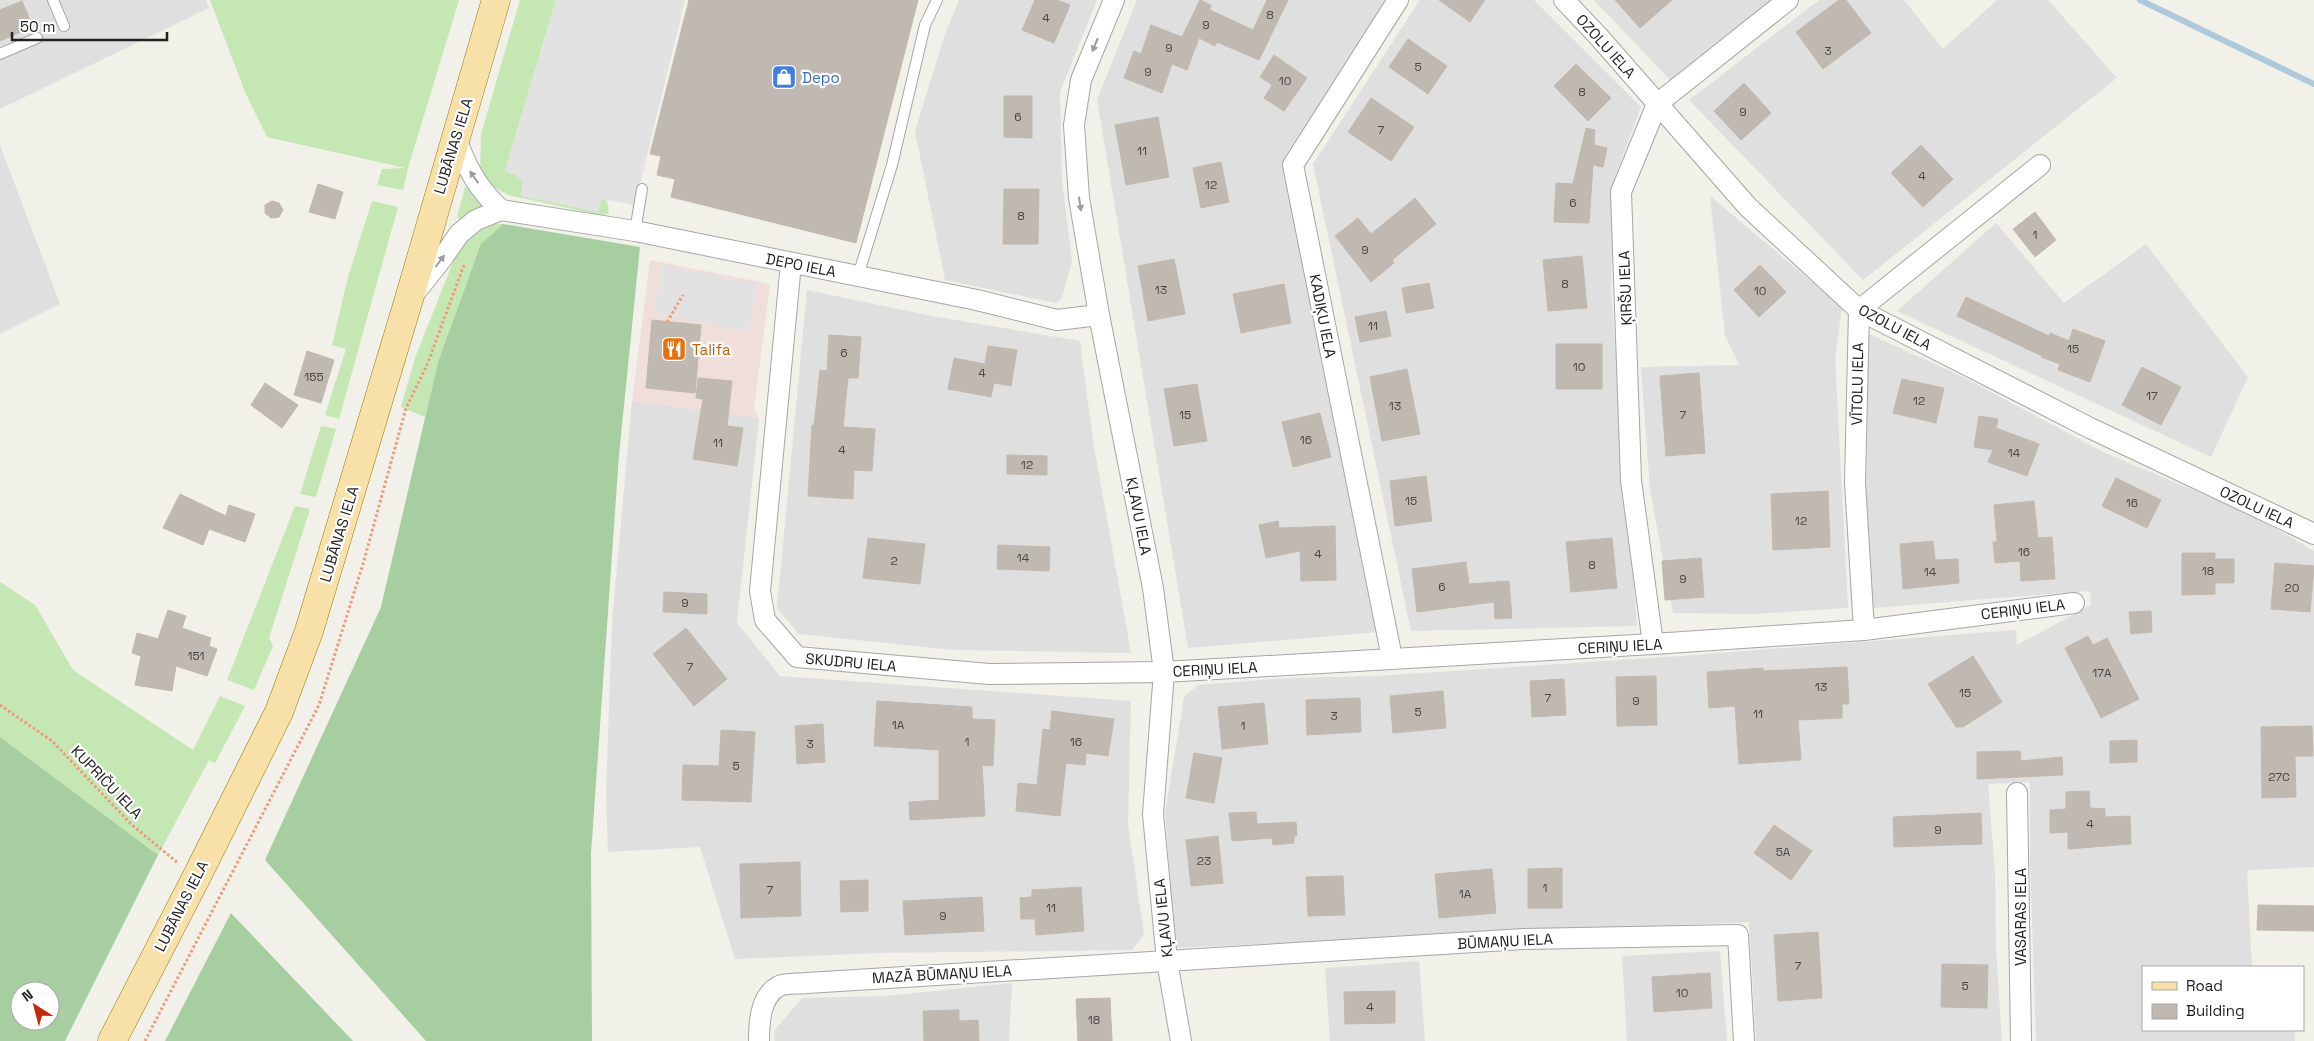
<svg xmlns="http://www.w3.org/2000/svg" width="2314" height="1041" font-family="'Space Grotesk',sans-serif">
<style>
.residential{fill:#e0dfdf}
.commercial{fill:#f0deda}
.grass{fill:#c5e7b3}
.forest{fill:#a7cea0;fill-rule:evenodd}
.parking{fill:#e2e2e2}
.lines{fill:none;stroke-linecap:round;stroke-linejoin:round}
.stream{stroke:#accadc;stroke-width:6}
.building{fill:#bfb9b2;stroke:#c2b9ac}
.lane-casing{stroke:#a6a6a6;stroke-width:12}
.street-casing{stroke:#a6a6a6;stroke-width:22}
.primary-casing{stroke:#967d09;stroke-width:29}
.path{stroke:#f29879;stroke-width:3;stroke-dasharray:2.5 2.5;stroke-linecap:butt}
.lane{stroke:#fff;stroke-width:10}
.street{stroke:#fff;stroke-width:20}
.primary{stroke:#f7e1a8;stroke-width:28}
.oneway{fill:#9c9c9c}
.labels{text-anchor:middle;dominant-baseline:central;stroke-width:4.5;stroke-linejoin:round;paint-order:stroke}
.number-label{font-size:12px;fill:#494846}
.street-label{font-size:15px;fill:#222;stroke:#fff}
.shop-label{font-size:15px;fill:#366cbe;stroke:#fff;text-anchor:start}
.food-label{font-size:15px;fill:#c56008;stroke:#fff;text-anchor:start}
</style>
<rect width="100%" height="100%" fill="#f1f0e9"/>
<!-- residential -->
<g class="residential">
<path d="M0,0H206L209,8L0,109Z"/>
<path d="M959,0H1097L1060,92L1062,181L1072,261L1062,298L1056,303L945,280L915,131L945,34Z"/>
<path d="M1137,0H1387L1284,157L1379,632L1188,648L1097,100Z"/>
<path d="M1420,0H1534L1641,107L1613,182L1611,292L1637,626L1411,631L1313,164Z"/>
<path d="M1594,0H1776L1672,82Z"/>
<path d="M1819,0H1904L1943,49L1997,0H2048L2117,78L1863,280L1689,100Z"/>
<path d="M0,145L60,304L0,334Z"/>
<path d="M1710,196L1842,307L1835,357L1848,608L1754,614L1673,613L1650,490L1641,367L1739,365L1725,335Z"/>
<path d="M1996,223L2064,303L2146,244L2248,377L2211,457L1897,311Z"/>
<path d="M807,290L932,316L1080,341L1093,441L1131,653L953,650L799,634L777,608Z"/>
<path d="M1869,334L1961,376L2107,454L2251,514L2314,551V867L2247,870L2252,967H2143V1030H2294L2295,1041H2036L2030,858V782L1988,784L1995,871L1996,947L2002,1041H1756L1749,922L1175,948L1165,813L1184,697L1198,685L1290,678L1375,676L1681,656L2016,630L2017,645L2091,605L2090,591L1872,608L1866,497Z"/>
<path d="M632,401L759,418L737,623L780,676L1131,701L1128,823L1144,934L1132,950L883,953L735,959L700,847L608,852L606,792L612,623Z"/>
<path d="M1720,951L1727,1041H1627L1622,956Z"/>
<path d="M1419,961L1425,1041H1330L1325,968Z"/>
<path d="M1012,983L1009,1041H775L774,1031L802,998L886,996Z"/>
</g>
<!-- commercial -->
<path class="commercial" d="M650,260L770,284L754,409L759,418L632,401Z"/>
<!-- grass -->
<g class="grass">
<path d="M210,0H459L408,168L403,190L377,185L382,169L405,168L267,137L245,92Z"/>
<path d="M520,0H556L505,171L516,175L523,181L522,195L598,212L602,199L607,201L609,212L607,214L600,215L508,195L494,187L492,190L480,171L481,134Z"/>
<path d="M465,187L471,189L485,205L484,208L460,220L457,217Z"/>
<path d="M372,201L398,207L339,419L325,415L346,349L332,345L348,277Z"/>
<path d="M488,223L503,224L481,245L438,362L425,417L401,407L415,358L459,247Z"/>
<path d="M321,426L336,429L316,497L300,494Z"/>
<path d="M295,506L310,509L269,638L273,646L254,690L227,680Z"/>
<path d="M0,582L35,605L73,670L193,750L220,696L245,706L215,763L209,760L158,855L0,737Z"/>
</g>
<!-- forest -->
<g class="forest">
<path d="M503,224L640,247L619,455L591,854L592,1041H426L265,860L381,607L438,362L481,244Z"/>
<path d="M0,737L158,855L65,1041H0ZM20,991H50V1021H20Z"/>
<path d="M231,913L353,1041H165Z"/>
</g>
<!-- parking -->
<g class="parking">
<path d="M556,0H685L635,205L602,199L598,212L521,196L523,181L516,175L505,171Z"/>
<path d="M662,265L757,284L748,331L654,313Z"/>
</g>
<g class="lines">
<!-- stream -->
<path class="stream" d="M2140,0L2314,84"/>
</g>
<!-- building -->
<g class="building">
<path d="M689,0H918L856,243L671,197L675,179L657,175L661,156L650,154Z"/>
<path d="M1035,0H1057L1070,5L1054,43L1022,30Z"/>
<path d="M1200,0L1211,5L1210,10L1253,30L1267,0H1288L1259,60L1217,42L1215,46L1199,38L1187,70L1172,64L1162,93L1124,78L1134,51L1141,54L1151,25L1182,37Z"/>
<path d="M1439,0H1485L1470,22Z"/>
<path d="M1615,0H1672L1640,28Z"/>
<path d="M1839,0H1846L1871,33L1823,69L1796,32Z"/>
<path d="M22,1L33,27L0,41V10Z"/>
<path d="M1408,39L1447,66L1428,94L1389,67Z"/>
<path d="M1274,55L1307,78L1284,111L1264,98L1272,85L1260,77Z"/>
<path d="M1576,64L1611,98L1588,121L1554,86Z"/>
<path d="M1744,83L1771,113L1741,140L1714,111Z"/>
<path d="M1004,96H1032V138L1004,137Z"/>
<path d="M1371,98L1414,127L1391,161L1348,132Z"/>
<path d="M1158,117L1169,177L1126,185L1115,125Z"/>
<path d="M1586,128L1595,130L1594,145L1607,148L1603,167L1593,165L1589,223L1554,222L1556,183L1573,184Z"/>
<path d="M1921,145L1953,179L1923,207L1891,173Z"/>
<path d="M1221,162L1229,202L1201,208L1193,168Z"/>
<path d="M318,184L343,192L335,219L309,212Z"/>
<path d="M1004,189H1039L1038,244H1003Z"/>
<path d="M1415,198L1436,224L1392,260L1394,263L1371,282L1335,236L1358,218L1371,234Z"/>
<path d="M272,201L279,203L283,210L279,217L271,218L265,213V205Z"/>
<path d="M2035,212L2056,240L2035,257L2013,229Z"/>
<path d="M1582,256L1587,308L1548,311L1543,260Z"/>
<path d="M1174,259L1185,314L1148,321L1138,266Z"/>
<path d="M1760,265L1786,292L1759,317L1734,290Z"/>
<path d="M1429,283L1434,308L1406,313L1402,288Z"/>
<path d="M1284,284L1291,323L1241,333L1233,294Z"/>
<path d="M1966,297L2049,336L2050,333L2069,341L2073,329L2105,341L2090,382L2058,370L2060,364L2041,357L2042,356L1957,316Z"/>
<path d="M1386,311L1391,336L1360,342L1355,317Z"/>
<path d="M652,320L701,325L695,393L646,388Z"/>
<path d="M829,335L861,337L858,378H848L843,427L875,429L872,471L854,470L853,499L808,496L812,425L814,426L820,370L827,371Z"/>
<rect x="1556" y="344" width="46" height="45"/>
<path d="M988,346L1017,350L1011,386L994,383L991,397L948,389L954,358L985,364Z"/>
<path d="M307,351L334,360L321,403L294,395Z"/>
<path d="M2142,367L2181,387L2161,425L2122,405Z"/>
<path d="M1407,369L1420,434L1382,441L1370,377Z"/>
<path d="M1699,373L1705,453L1666,456L1660,376Z"/>
<path d="M698,378L732,381L727,426L743,428L737,466L693,459L703,399L696,398Z"/>
<path d="M1902,379L1944,388L1936,423L1893,413Z"/>
<path d="M265,383L298,405L282,428L251,405Z"/>
<path d="M1197,384L1207,441L1174,446L1164,389Z"/>
<path d="M1320,413L1331,457L1293,467L1282,422Z"/>
<path d="M1979,416L1998,419L1996,428L2039,444L2027,476L1988,462L1993,450L1974,447Z"/>
<path d="M1007,455L1047,456V475L1007,474Z"/>
<path d="M1426,476L1432,521L1395,526L1390,481Z"/>
<path d="M2116,478L2161,500L2147,528L2102,506Z"/>
<path d="M1828,491L1830,547L1773,550L1771,494Z"/>
<path d="M180,494L226,516L229,505L255,514L245,542L209,529L203,545L163,528Z"/>
<path d="M2034,501L2038,538L2052,537L2055,579L2021,581L2020,561L1995,563L1993,542H1997L1994,505Z"/>
<path d="M1278,521L1279,528L1335,526L1336,580L1301,581L1300,551L1266,558L1259,525Z"/>
<path d="M868,538L925,544L920,584L863,578Z"/>
<path d="M1612,538L1617,588L1571,592L1566,542Z"/>
<path d="M1933,541L1935,560L1958,559L1959,583L1903,589L1900,544Z"/>
<path d="M998,545L1050,547L1049,571L997,569Z"/>
<path d="M2182,553H2215V559H2234V583H2215V594L2182,595Z"/>
<path d="M1701,558L1704,597L1665,600L1662,561Z"/>
<path d="M1466,562L1469,584L1509,581L1512,618L1495,619L1494,602L1417,612L1412,569Z"/>
<path d="M2275,563L2314,566L2310,612L2271,609Z"/>
<path d="M664,592L707,594V614L663,612Z"/>
<path d="M168,610L186,616L182,628L211,638L209,646L217,649L207,676L176,666L172,691L135,685L141,656L132,653L137,633L158,639Z"/>
<path d="M2151,611L2152,632L2131,634L2129,612Z"/>
<path d="M686,628L727,679L694,706L653,654Z"/>
<path d="M2088,636L2093,645L2107,638L2139,699L2101,718L2065,648Z"/>
<path d="M1973,656L2002,702L1963,727H1956L1928,684Z"/>
<path d="M1847,667L1849,704H1842V718L1798,720L1801,760L1739,764L1735,706L1709,708L1707,672L1763,668V671Z"/>
<path d="M1656,676L1657,725L1617,726L1616,677Z"/>
<path d="M1564,679L1566,715L1532,717L1530,681Z"/>
<path d="M1443,691L1446,728L1393,733L1390,696Z"/>
<path d="M1360,698L1361,732L1307,735L1306,700Z"/>
<path d="M877,701L972,707V719L995,720L993,766L982,765L985,816L910,820L909,802L939,800V750L874,746Z"/>
<path d="M1264,703L1268,744L1222,749L1218,707Z"/>
<path d="M1052,711L1114,719L1108,756L1086,753L1085,765L1066,763L1060,816L1016,811L1018,783L1037,785L1043,729L1050,730Z"/>
<path d="M823,724L825,762L797,764L795,726Z"/>
<path d="M2312,726L2313,756H2295L2296,797L2262,798L2261,727Z"/>
<path d="M721,730L755,732L751,802L682,800L683,765L719,766Z"/>
<path d="M2137,740V762L2110,763V741Z"/>
<path d="M2020,751L2021,761L2062,757L2063,775L1977,779V752Z"/>
<path d="M1194,753L1222,758L1214,803L1186,798Z"/>
<path d="M2089,791L2090,808L2105,809V817L2130,816L2131,844L2068,849V832L2050,833V810L2066,809V792Z"/>
<path d="M1256,812L1257,824L1296,822L1297,836H1294V843L1273,845L1272,838L1232,841L1229,813Z"/>
<path d="M1981,813L1982,844L1894,847L1893,817Z"/>
<path d="M1774,825L1812,851L1791,880L1754,853Z"/>
<path d="M1218,836L1223,883L1191,886L1186,840Z"/>
<path d="M800,862L801,916L741,918L740,864Z"/>
<path d="M1562,868V908H1528V869Z"/>
<path d="M1492,869L1496,913L1439,918L1435,874Z"/>
<path d="M1343,876L1345,915L1308,916L1306,877Z"/>
<path d="M868,880V911L841,912L840,881Z"/>
<path d="M1081,887L1084,931L1036,935L1035,919H1021L1020,898L1032,897V890Z"/>
<path d="M982,897L984,931L905,935L903,901Z"/>
<path d="M2258,905L2314,906V931L2257,930Z"/>
<path d="M1818,932L1822,998L1778,1001L1774,935Z"/>
<path d="M1942,964L1988,965L1987,1008L1941,1007Z"/>
<path d="M1710,973L1712,1008L1654,1012L1652,977Z"/>
<path d="M1395,991V1023L1345,1024L1344,992Z"/>
<path d="M1110,998L1112,1041H1078L1076,999Z"/>
<path d="M959,1010V1021L978,1020L979,1041H924L923,1011Z"/>
</g>
<g class="lines">
<defs>
<g id="lane">
<path d="M53,0L64,26"/>
<path d="M0,54L37,38"/>
<path d="M635,231L642,189"/>
<path d="M858,276L892,165L925,25L937,0"/>
</g>
<g id="street">
<path d="M1114,0L1081,80L1074,125L1079,198L1099,315L1153,588L1164,672L1153,814L1167,961L1181,1041"/>
<path d="M1564,0L1599,37L1748,207L1859,310L2090,428L2314,534"/>
<path d="M456,138C466,167 478,189 501,210"/>
<path d="M791,263L760,591L765,620L797,657L989,674L1164,672L1653,644L1864,630L2074,603"/>
<path d="M414,294L441,260L459,234L476,220L501,210L635,231L977,300L1057,320L1099,315"/>
<path d="M1859,310L1855,482L1864,630"/>
<path d="M1859,310L2040,165"/>
<path d="M1653,644L1631,480L1621,192L1657,104L1788,0"/>
<path d="M1392,658L1293,165L1398,0"/>
<path d="M2017,793L2021,1041"/>
<path d="M759,1041C759,1023 760,996 779,986C786,983 799,984 807,983L1524,939L1738,935L1744,1041"/>
</g>
<path id="primary" d="M112,1041L197,876L279,712L309,631L409,299L496,0"/>
</defs>
<!-- lane casing -->
<use href="#lane" class="lane-casing"/>
<!-- street casing -->
<use href="#street" class="street-casing"/>
<!-- primary casing -->
<use href="#primary" class="primary-casing"/>
<!-- path -->
<g class="path">
<path d="M667,322L683,295"/>
<path d="M0,705L52,741L132,825L178,863"/>
<path d="M145,1041L319,705L363,564L406,408L427,365L464,265"/>
</g>
<!-- lane -->
<use href="#lane" class="lane"/>
<!-- street -->
<use href="#street" class="street"/>
<!-- primary -->
<use href="#primary" class="primary"/>
</g>
<!-- one-way arrows -->
<defs><path id="oneway-solid" d="M-6-.8H1V-3.2L6.5 0L1 3.2V.8H-6Z" transform="scale(1.25)"/></defs>
<g class="oneway">
<use href="#oneway-solid" transform="translate(1095 45) rotate(112)"/>
<use href="#oneway-solid" transform="translate(474 177) rotate(-125)"/>
<use href="#oneway-solid" transform="translate(1080 204) rotate(81)"/>
<use href="#oneway-solid" transform="translate(440 261) rotate(-53)"/>
</g>
<!-- icons -->
<defs>
<symbol id="shop-square" viewBox="-11 -11 22 22"><rect x="-9" y="-9" width="18" height="18" rx="4" fill="#3f7fe0" stroke="#fff"/><path d="M-5-2.5h2.3a2.7 3.5 0 0 1 5.4 0H5L5.5 6h-11ZM-1.5-2.5h3a1.5 2.3 0 0 0-3 0Z" fill="#fff"/></symbol>
<symbol id="restaurant-square" viewBox="-11 -11 22 22"><rect x="-9" y="-9" width="18" height="18" rx="4" fill="#e8710a" stroke="#fff"/><path d="M-5-6h1v4h1v-4h1v4h1v-4h1v5L-1.5 .5V6h-2V.5L-5-1ZM5-6V6H3V1.5H1.5Q1.5-4 5-6Z" fill="#fff"/></symbol>
</defs>
<g fill-rule="evenodd">
<use href="#shop-square" x="770" y="63" width="28" height="28"/>
<use href="#restaurant-square" x="660" y="335" width="28" height="28"/>
</g>
<g class="labels">
<!-- number labels -->
<g class="number-label">
<text x="1270" y="15">8</text>
<text x="1046" y="18">4</text>
<text x="1206" y="25">9</text>
<text x="1169" y="48">9</text>
<text x="1828" y="51">3</text>
<text x="1418" y="67">5</text>
<text x="1148" y="72">9</text>
<text x="1285" y="81">10</text>
<text x="1582" y="92">8</text>
<text x="1743" y="112">9</text>
<text x="1018" y="117">6</text>
<text x="1381" y="130">7</text>
<text x="1142" y="151">11</text>
<text x="1922" y="176">4</text>
<text x="1211" y="185">12</text>
<text x="1573" y="203">6</text>
<text x="1021" y="216">8</text>
<text x="2035" y="235">1</text>
<text x="1365" y="250">9</text>
<text x="1565" y="284">8</text>
<text x="1161" y="290">13</text>
<text x="1760" y="291">10</text>
<text x="1373" y="326">11</text>
<text x="2073" y="349">15</text>
<text x="844" y="353">6</text>
<text x="1579" y="367">10</text>
<text x="982" y="373">4</text>
<text x="314" y="377">155</text>
<text x="2152" y="396">17</text>
<text x="1919" y="401">12</text>
<text x="1395" y="406">13</text>
<text x="1185" y="415">15</text>
<text x="1683" y="415">7</text>
<text x="1306" y="440">16</text>
<text x="718" y="443">11</text>
<text x="842" y="450">4</text>
<text x="2014" y="453">14</text>
<text x="1027" y="465">12</text>
<text x="1411" y="501">15</text>
<text x="2132" y="503">16</text>
<text x="1801" y="521">12</text>
<text x="2024" y="552">16</text>
<text x="1318" y="554">4</text>
<text x="1023" y="558">14</text>
<text x="894" y="561">2</text>
<text x="1592" y="565">8</text>
<text x="2208" y="571">18</text>
<text x="1930" y="572">14</text>
<text x="1683" y="579">9</text>
<text x="1442" y="587">6</text>
<text x="2292" y="588">20</text>
<text x="685" y="603">9</text>
<text x="196" y="656">151</text>
<text x="690" y="667">7</text>
<text x="2102" y="673">17A</text>
<text x="1821" y="687">13</text>
<text x="1965" y="693">15</text>
<text x="1548" y="698">7</text>
<text x="1636" y="701">9</text>
<text x="1418" y="712">5</text>
<text x="1758" y="714">11</text>
<text x="1334" y="716">3</text>
<text x="898" y="725">1A</text>
<text x="1243" y="726">1</text>
<text x="967" y="742">1</text>
<text x="1076" y="742">16</text>
<text x="810" y="744">3</text>
<text x="736" y="766">5</text>
<text x="2279" y="777">27C</text>
<text x="2090" y="824">4</text>
<text x="1938" y="830">9</text>
<text x="1783" y="852">5A</text>
<text x="1204" y="861">23</text>
<text x="1545" y="888">1</text>
<text x="770" y="890">7</text>
<text x="1465" y="894">1A</text>
<text x="1051" y="908">11</text>
<text x="943" y="916">9</text>
<text x="1798" y="966">7</text>
<text x="1965" y="986">5</text>
<text x="1682" y="993">10</text>
<text x="1370" y="1007">4</text>
<text x="1094" y="1020">18</text>
</g>
<!-- street labels -->
<g class="street-label">
<text transform="translate(1606 46) rotate(48)">OZOLU IELA</text>
<text transform="translate(453 146) rotate(-73)">LUBĀNAS IELA</text>
<text transform="translate(801 265) rotate(11)">DEPO IELA</text>
<text transform="translate(1625 288) rotate(-92)">ĶIRŠU IELA</text>
<text transform="translate(1323 316) rotate(79)">KADIĶU IELA</text>
<text transform="translate(1895 327) rotate(28)">OZOLU IELA</text>
<text transform="translate(1857 384) rotate(-89)">VĪTOLU IELA</text>
<text transform="translate(2257 507) rotate(25)">OZOLU IELA</text>
<text transform="translate(1139 516) rotate(79)">KĻAVU IELA</text>
<text transform="translate(339 534) rotate(-73)">LUBĀNAS IELA</text>
<text transform="translate(2023 609) rotate(-7)">CERIŅU IELA</text>
<text transform="translate(1620 646) rotate(-3)">CERIŅU IELA</text>
<text transform="translate(851 662) rotate(5)">SKUDRU IELA</text>
<text transform="translate(1215 669) rotate(-3)">CERIŅU IELA</text>
<text transform="translate(107 782) rotate(46)">KUPRIČU IELA</text>
<text transform="translate(181 906) rotate(-63)">LUBĀNAS IELA</text>
<text transform="translate(2020 917) rotate(-90)">VASARAS IELA</text>
<text transform="translate(1163 918) rotate(-96)">KĻAVU IELA</text>
<text transform="translate(1505 941) rotate(-3)">BŪMAŅU IELA</text>
<text transform="translate(942 974) rotate(-3)">MAZĀ BŪMAŅU IELA</text>
</g>
<!-- shop labels -->
<g class="shop-label">
<text x="802" y="77">Depo</text>
</g>
<!-- food labels -->
<g class="food-label">
<text x="692" y="349">Talifa</text>
</g>
</g>
<!-- legend -->
<rect x="2142" y="966" width="162" height="65" fill="#ffffff" stroke="#a7a7a7"/>
<rect x="2152" y="982" width="25" height="8" fill="#f7e1a8" stroke="#a7a7a7"/>
<text x="2186" y="991" font-size="15" fill="#222222">Road</text>
<rect x="2152" y="1004" width="25" height="15" fill="#bfb9b2" stroke="#a7a7a7"/>
<text x="2186" y="1016" font-size="15" fill="#222222">Building</text>
<!-- north arrow -->
<g transform="translate(35 1006) rotate(324)"><circle r="24" fill="#ffffff" stroke="#a7a7a7"/>
<path d="M0-4L9 19L0 12L-9 19Z" fill="#c7290c"/>
<text y="-8" font-size="14" font-weight="bold" text-anchor="middle" fill="#222222">N</text>
</g>
<!-- scale -->
<path d="M12 32v8h155v-8" fill="none" stroke="#222222" stroke-width="2.5"/>
<text x="20" y="32" font-size="15" fill="#222222" stroke="#ffffff" stroke-width="4" paint-order="stroke">50 m</text>
</svg>
